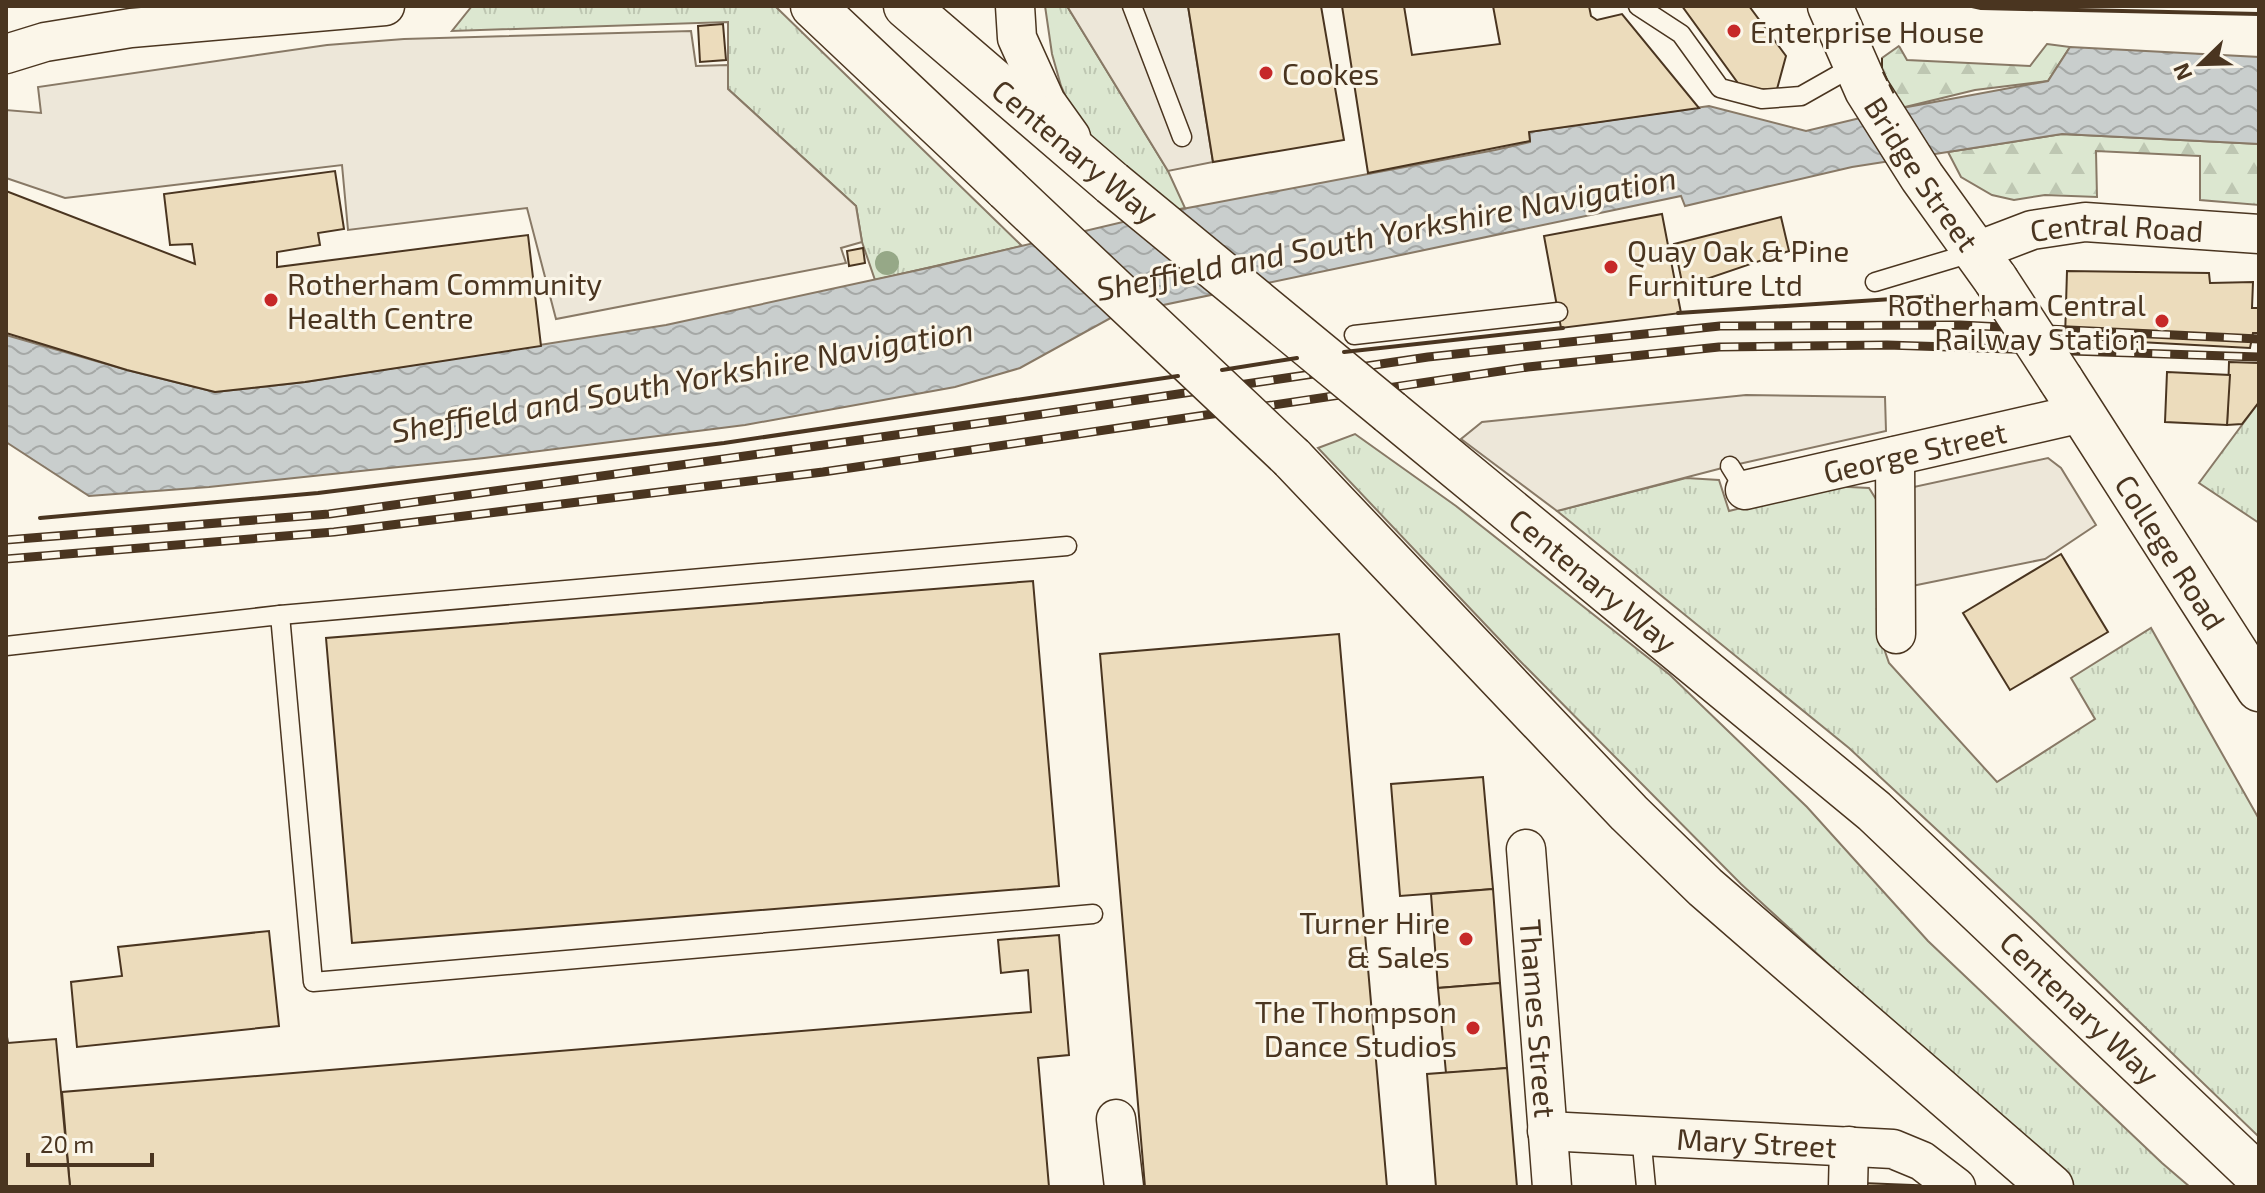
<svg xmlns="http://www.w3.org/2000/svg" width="2265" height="1193" font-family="'Exo 2',sans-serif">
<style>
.grass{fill:url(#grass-tufts);stroke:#887966;stroke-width:2}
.forest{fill:url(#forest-firs);stroke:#887966;stroke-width:2}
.parking{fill:#ede7d9;stroke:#887966;stroke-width:2}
.water{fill:url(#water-waves);stroke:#887966;stroke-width:2}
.building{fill:#ecdcbc;stroke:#4a3520;stroke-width:2}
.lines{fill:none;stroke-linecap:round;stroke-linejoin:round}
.service-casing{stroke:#4a3520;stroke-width:21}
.minor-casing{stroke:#4a3520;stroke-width:41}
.tertiary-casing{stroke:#4a3520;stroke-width:47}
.primary-casing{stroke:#4a3520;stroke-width:47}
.service{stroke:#fbf6e9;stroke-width:18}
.minor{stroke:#fbf6e9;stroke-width:38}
.tertiary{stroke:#fbf6e9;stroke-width:44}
.primary{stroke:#fbf6e9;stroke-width:44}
.rail-casing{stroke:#4a3520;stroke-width:9}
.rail{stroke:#fbf6e9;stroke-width:6;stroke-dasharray:18;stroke-linecap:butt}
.tertiary-bridge-casing{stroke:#4a3520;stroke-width:47;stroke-linecap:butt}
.primary-bridge-casing{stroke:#4a3520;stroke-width:47;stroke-linecap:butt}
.tertiary-bridge{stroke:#fbf6e9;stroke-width:44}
.primary-bridge{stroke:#fbf6e9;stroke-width:44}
.fence{stroke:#4a3520;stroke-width:2;stroke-dasharray:10 4;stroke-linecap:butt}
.wall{stroke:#4a3520;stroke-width:4}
.tree{fill:#96a887}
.poi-dot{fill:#c62828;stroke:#fbf6e9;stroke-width:3}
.labels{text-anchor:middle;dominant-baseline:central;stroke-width:6;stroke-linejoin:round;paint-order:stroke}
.poi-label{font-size:30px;fill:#4a3520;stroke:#fbf6e9;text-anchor:start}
.street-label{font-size:30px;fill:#4a3520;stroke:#fbf6e9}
.water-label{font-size:32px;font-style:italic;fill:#4a3520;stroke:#fbf6e9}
</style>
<defs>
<pattern id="grass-tufts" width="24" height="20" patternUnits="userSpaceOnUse" patternTransform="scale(2)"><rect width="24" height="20" fill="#dce7d0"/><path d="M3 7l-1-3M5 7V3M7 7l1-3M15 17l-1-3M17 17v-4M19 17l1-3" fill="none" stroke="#bec7b2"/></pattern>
<pattern id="forest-firs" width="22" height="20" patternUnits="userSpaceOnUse" patternTransform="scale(2)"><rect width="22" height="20" fill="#dce7d0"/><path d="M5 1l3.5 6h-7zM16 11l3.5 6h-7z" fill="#bec7b2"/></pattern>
<pattern id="water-waves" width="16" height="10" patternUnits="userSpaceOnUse" patternTransform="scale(2)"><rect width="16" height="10" fill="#c9cecd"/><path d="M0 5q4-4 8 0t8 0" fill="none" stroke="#a5a8a6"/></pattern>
</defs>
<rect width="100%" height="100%" fill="#fbf6e9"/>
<!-- grass -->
<g class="grass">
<path d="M472,6H775L1022,246L875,280L862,242L856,206L728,89V22L452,31Z"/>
<path d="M1045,6H1067L1168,171L1185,208L1161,213L1111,172L1075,118L1061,86L1052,54Z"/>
<path d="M2259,402V523L2199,483Z"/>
<path d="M1355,434L1456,506L1670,675L1807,807L1928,941L2162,1163L2190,1187H2072L1741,884L1519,660L1318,448Z"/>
<path d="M1686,478L1719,480L1729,511L1829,486L1869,488L1884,512L1878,631L1889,663L1997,782L2095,719L2071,678L2151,628L2259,819V1137L2036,922L1849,748L1557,511Z"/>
</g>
<!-- forest -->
<g class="forest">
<path d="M2047,44L2070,47L2048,81L1975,90L1901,108L1882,70V58L1899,46L1907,60L2030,66Z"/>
<path d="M2062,134L2259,144V205L2200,200V156L2096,151L2097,197L2045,195L2014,200L1992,195L1961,177L1948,152Z"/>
</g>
<!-- parking -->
<g class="parking">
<path d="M1067,6H1188L1213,162L1168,171Z"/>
<path d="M691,31L696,66L728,65V89L856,206L862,242L841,248L846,263L556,319L527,208L348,230L342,165L65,198L6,178V110L41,113L38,87L327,45L404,39Z"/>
<path d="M1746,395L1885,397L1886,431L1730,466L1557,511L1461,439L1482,422Z"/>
<path d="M2048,458L2061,468L2096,525L2045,559L1907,587L1909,488Z"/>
</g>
<!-- water -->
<path class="water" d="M2070,47L2259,57V144L2062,134L1852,167L1685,206L1681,196L1116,315L1020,368L955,387L745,425L484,458L209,487L89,496L6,442V335L127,370L215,392L305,382L666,325L937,266L1161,213L1495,150L1530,142L1529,132L1709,106L1806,131L1902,108L2048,81Z"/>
<!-- building -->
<g class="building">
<path d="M1188,6H1321L1344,140L1213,162Z"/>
<path d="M1342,6H1404L1412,55L1500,44L1493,6H1589L1591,16L1597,20L1622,14L1699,108L1529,132L1530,141L1368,173Z"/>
<path d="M1682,6H1749L1786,56L1777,89L1743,90Z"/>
<path d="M723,24L726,60L700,62L698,26Z"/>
<path d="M335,171L344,229L318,233L320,245L277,252V267L528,235L541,346L305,382L215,392L127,370L6,333V191L195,264L192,244L170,245L164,194Z"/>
<path d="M1662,214L1681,313L1561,328L1544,236Z"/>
<path d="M1781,217L1789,251L1683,287L1674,244Z"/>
<path d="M863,248L865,263L849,266L847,251Z"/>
<path d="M2067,271L2209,273L2210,283L2253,282L2252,308H2259V333H2253L2250,348L2065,338Z"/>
<path d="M2229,362L2259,363V402L2242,424L2227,425Z"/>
<path d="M2167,372L2230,375L2227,425L2165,422Z"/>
<path d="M2061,554L2108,632L2010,690L1963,613Z"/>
<path d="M1033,581L1059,886L352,943L326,638Z"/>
<path d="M1339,634L1387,1187H1145L1100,654Z"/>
<path d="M1483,777L1493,889L1400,896L1391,784Z"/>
<path d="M1493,889L1500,983L1438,988L1431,894Z"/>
<path d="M269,931L279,1026L77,1047L71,982L122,976L118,947Z"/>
<path d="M1059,935L1069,1055L1038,1058L1049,1187H70L62,1092L1031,1012L1028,970L1001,973L998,940Z"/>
<path d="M1500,983L1507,1068L1446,1073L1438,988Z"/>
<path d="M6,1031L8,1043L56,1039L70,1187H6Z"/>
<path d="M1507,1068L1517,1187H1436L1427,1074Z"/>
<path d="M1862,1183L1937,1186V1187H1862Z"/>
</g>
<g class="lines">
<defs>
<g id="service">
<path d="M1132,6L1182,137"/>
<path d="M1638,6L1681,34L1720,88L1762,99L1801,96L1854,66"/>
<path d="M1875,282L1975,252"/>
<path d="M1354,335L1558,312"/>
<path d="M1730,466L1745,490"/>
<path d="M280,615L1067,546"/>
<path d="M6,646L280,615L313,982L1093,914"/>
<path d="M1641,1135L1646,1187"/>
</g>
<g id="minor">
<path d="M1015,6L1017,38L1046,102L1071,137"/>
<path d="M6,54L45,42L131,28L385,6"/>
<path id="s1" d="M1977,251L2032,230L2085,222L2259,234"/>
<path d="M1895,456L1896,634"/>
<path id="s2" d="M1745,490L2082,413"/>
<path id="s3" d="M1526,849L1552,1187"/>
<path d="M1116,1119L1124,1187"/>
<path id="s4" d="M1547,1131L1893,1149L1922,1161L1956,1187"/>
<path d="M1848,1187L1849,1146"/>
</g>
<g id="tertiary">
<path id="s5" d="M1830,6L1867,90L1922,177L1996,280"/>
<path id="s6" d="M2061,380L2259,689"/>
</g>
<g id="primary">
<path d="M813,6L1007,189"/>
<path d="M906,6L1112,183"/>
<path id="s7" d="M1390,412L1874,811L2259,1177"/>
<path d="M1292,458L1629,813L1705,887L2051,1187"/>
</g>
</defs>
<!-- service casing -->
<use href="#service" class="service-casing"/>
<!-- minor casing -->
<use href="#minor" class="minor-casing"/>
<!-- tertiary casing -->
<use href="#tertiary" class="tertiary-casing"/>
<!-- primary casing -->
<use href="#primary" class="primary-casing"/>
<!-- service -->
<use href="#service" class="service"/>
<!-- minor -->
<use href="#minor" class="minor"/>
<!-- tertiary -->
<use href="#tertiary" class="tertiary"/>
<!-- primary -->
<use href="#primary" class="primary"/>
<defs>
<g id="rail">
<path d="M6,540L329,514L1003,420L1428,357L1720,326L1960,325L2259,339"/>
<path d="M6,559L334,532L823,472L1528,367L1719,347L1887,345L2259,357"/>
</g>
</defs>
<!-- rail casing -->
<use href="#rail" class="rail-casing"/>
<!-- rail -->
<use href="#rail" class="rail"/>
<defs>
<path id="tertiary-bridge" d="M1996,280L2061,380"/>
<g id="primary-bridge">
<path d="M1112,183L1390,412"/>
<path d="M1007,189L1292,458"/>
</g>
</defs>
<!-- tertiary-bridge casing -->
<use href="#tertiary-bridge" class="tertiary-bridge-casing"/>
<!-- primary-bridge casing -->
<use href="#primary-bridge" class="primary-bridge-casing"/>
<!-- tertiary-bridge -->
<use href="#tertiary-bridge" class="tertiary-bridge"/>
<!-- primary-bridge -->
<use href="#primary-bridge" class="primary-bridge"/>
<!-- fence -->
<path class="fence" d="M1882,58V70L1894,94"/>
<!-- wall -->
<g class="wall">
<path d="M1972,6L1981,8L2259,14"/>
<path d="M1678,313L1938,296"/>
<path d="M1344,352L1563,328"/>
<path d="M1222,370L1297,358"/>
<path d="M40,518L318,493L724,443L1178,376"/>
</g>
</g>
<!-- trees -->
<circle class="tree" cx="887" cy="263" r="12"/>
<!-- markers -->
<g class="poi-dot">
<circle cx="1734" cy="31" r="8"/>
<circle cx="1266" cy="73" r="8"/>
<circle cx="1611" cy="267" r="8"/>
<circle cx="271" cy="300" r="8"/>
<circle cx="2162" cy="321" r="8"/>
<circle cx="1466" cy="939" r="8"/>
<circle cx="1473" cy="1028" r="8"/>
</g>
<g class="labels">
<!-- poi labels -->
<g class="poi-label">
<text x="1750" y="31">Enterprise House</text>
<text x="1282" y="73">Cookes</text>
<text x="1627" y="250">Quay Oak &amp; Pine<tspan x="1627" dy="34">Furniture Ltd</tspan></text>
<text x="287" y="283">Rotherham Community<tspan x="287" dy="34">Health Centre</tspan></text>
<text x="2146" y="304" text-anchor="end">Rotherham Central<tspan x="2146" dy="34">Railway Station</tspan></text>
<text x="1450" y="922" text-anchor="end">Turner Hire<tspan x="1450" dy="34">&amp; Sales</tspan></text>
<text x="1457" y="1011" text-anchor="end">The Thompson<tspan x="1457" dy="34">Dance Studios</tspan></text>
</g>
<!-- street labels -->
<g class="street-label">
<text transform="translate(1076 151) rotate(40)">Centenary Way</text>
<text stroke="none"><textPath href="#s5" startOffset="192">Bridge Street</textPath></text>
<text stroke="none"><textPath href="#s1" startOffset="144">Central Road</textPath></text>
<text stroke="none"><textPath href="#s2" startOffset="174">George Street</textPath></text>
<text stroke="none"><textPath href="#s6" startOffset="204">College Road</textPath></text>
<text stroke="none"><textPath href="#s7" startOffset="264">Centenary Way</textPath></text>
<text stroke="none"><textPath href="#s7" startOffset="912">Centenary Way</textPath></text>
<text stroke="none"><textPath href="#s3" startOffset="170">Thames Street</textPath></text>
<text stroke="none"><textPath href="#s4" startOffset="210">Mary Street</textPath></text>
</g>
<!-- water labels -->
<g class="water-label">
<text transform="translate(1386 232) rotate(-11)">Sheffield and South Yorkshire Navigation</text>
<text transform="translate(682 379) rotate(-10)">Sheffield and South Yorkshire Navigation</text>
</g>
</g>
<!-- border -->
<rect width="2265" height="1193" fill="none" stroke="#4a3520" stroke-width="16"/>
<!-- north arrow -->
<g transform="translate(2201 64) rotate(247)" stroke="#fbf6e9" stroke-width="6" paint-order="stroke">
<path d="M0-6L14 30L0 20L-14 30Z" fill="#4a3520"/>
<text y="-12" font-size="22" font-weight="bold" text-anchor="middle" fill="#4a3520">N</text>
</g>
<!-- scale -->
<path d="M28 1153v12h124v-12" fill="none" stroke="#4a3520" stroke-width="4"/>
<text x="40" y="1153" font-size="24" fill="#4a3520" stroke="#fbf6e9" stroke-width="6" paint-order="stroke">20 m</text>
</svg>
